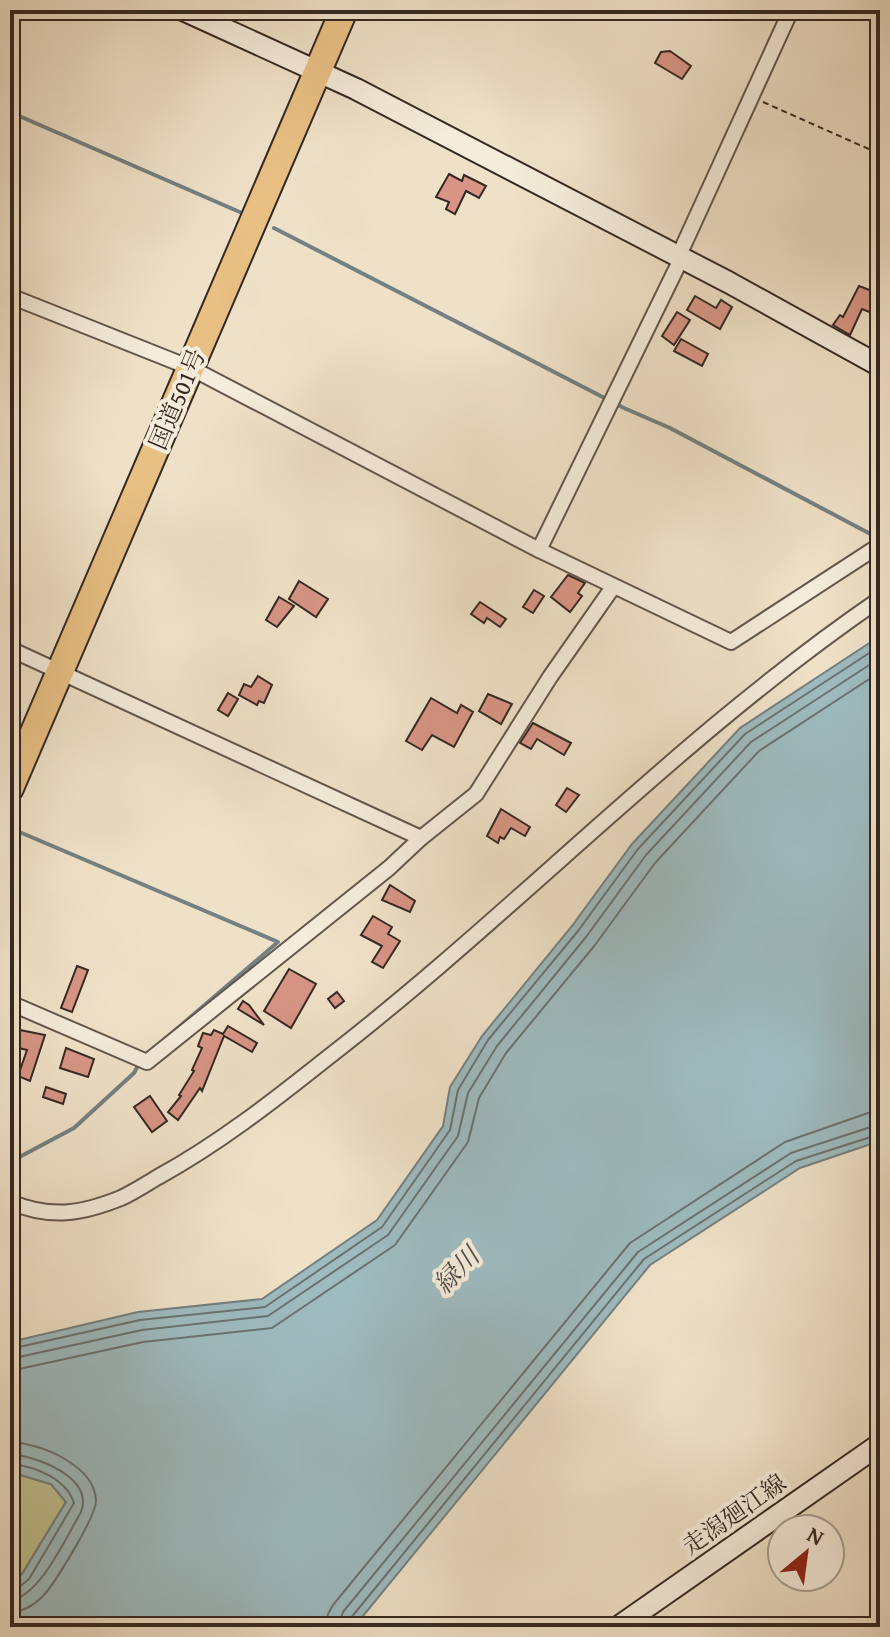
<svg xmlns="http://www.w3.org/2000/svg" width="890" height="1637" font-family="'Gentium Book Plus','Noto Serif JP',serif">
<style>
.green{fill:#c1c190;stroke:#7b7459;stroke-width:2}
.water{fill:#9ebbc0;stroke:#748081;stroke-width:2}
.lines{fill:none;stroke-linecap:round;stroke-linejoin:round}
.shore{stroke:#6a7271;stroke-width:2}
.stream{stroke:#748081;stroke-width:4}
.building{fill:#d89586;stroke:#352822;stroke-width:2}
.street-casing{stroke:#64564c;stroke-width:18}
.secondary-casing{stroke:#352822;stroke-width:24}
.highway-casing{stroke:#352822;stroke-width:30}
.path{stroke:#352822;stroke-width:2;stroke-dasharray:6 4;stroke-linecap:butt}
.street{stroke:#f5ecdb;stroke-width:14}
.secondary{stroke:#f5ecdb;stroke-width:20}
.highway{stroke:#e8c084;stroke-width:26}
.labels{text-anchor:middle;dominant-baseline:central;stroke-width:8;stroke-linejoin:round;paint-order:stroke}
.street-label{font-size:24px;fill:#352822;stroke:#f5ecdb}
.water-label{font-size:26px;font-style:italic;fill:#4f4d4a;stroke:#f5ecdb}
</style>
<rect width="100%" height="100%" fill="#efe1c8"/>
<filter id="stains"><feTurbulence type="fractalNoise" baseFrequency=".0025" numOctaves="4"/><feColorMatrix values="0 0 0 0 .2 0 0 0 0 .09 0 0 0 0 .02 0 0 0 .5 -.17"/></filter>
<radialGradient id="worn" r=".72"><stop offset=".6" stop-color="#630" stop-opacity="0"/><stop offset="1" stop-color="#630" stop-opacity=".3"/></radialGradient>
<!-- green -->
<path class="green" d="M10,1472L51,1484L66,1502L22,1574L10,1585Z"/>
<!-- water -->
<path class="water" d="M880,636V1141L800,1168L650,1265L354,1627H10V1585L22,1574L66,1502L51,1484L10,1472V1342L138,1312L262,1299L377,1220L443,1126L450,1087L482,1036L572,926L632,844L740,728Z"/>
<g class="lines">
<!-- shore -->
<g class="shore">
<path d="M10,1349L140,1320L265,1307L382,1227L450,1130L458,1090L488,1040L578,931L638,849L745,734L880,646"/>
<path d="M10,1359L142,1330L268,1316L388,1235L458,1136L468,1093L497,1046L586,937L646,855L751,742L880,658"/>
<path d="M10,1371L143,1342L272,1328L395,1245L468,1142L479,1098L506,1053L595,945L655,863L759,751L880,672"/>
<path d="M10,1442C40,1443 94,1465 96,1500C97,1515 54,1585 42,1597C33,1606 23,1612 10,1612"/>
<path d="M10,1454C36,1456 94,1477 81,1512C67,1536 39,1598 10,1600"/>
<path d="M10,1464C34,1466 66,1478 74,1503L29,1579L17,1589L10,1590"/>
<path d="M326,1627L328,1614L333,1605L630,1243L785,1142L868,1113L880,1112"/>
<path d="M338,1627L343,1612L638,1252L791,1153L880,1124"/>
<path d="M348,1627L350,1619L644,1259L796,1161L880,1134"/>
</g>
<!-- stream -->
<g class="stream">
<path d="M10,112L242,213"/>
<path d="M274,228L624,408L670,428L880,539"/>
<path d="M10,828L278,942L158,1045"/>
<path d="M10,1162L74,1128L134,1073L140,1062"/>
</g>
</g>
<!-- building -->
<g class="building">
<path d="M670,51L691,66L682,79L655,63L661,52Z"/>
<path d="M449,174L462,181L464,175L486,186L479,198L466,191L455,214L446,209L449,202L436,197Z"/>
<path d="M859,286L880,294V307L877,305L872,313L862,309L850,335L833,325L840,315L843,317Z"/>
<path d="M695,296L716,308L721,300L732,307L720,329L687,310Z"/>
<path d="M677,312L690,320L674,345L662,336Z"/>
<path d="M681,339L708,354L702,366L674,351Z"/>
<path d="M568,575L585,583L578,593L582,596L570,612L551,597Z"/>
<path d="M299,581L328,599L316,617L289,599Z"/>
<path d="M534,590L544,596L533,613L523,607Z"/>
<path d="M279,597L294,606L277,627L266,620Z"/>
<path d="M480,602L506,619L500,627L487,618L484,623L471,614Z"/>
<path d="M258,676L272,685L264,703L259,701L257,705L239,695L244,684L251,687Z"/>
<path d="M228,693L238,699L228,716L218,710Z"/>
<path d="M488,694L512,704L501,724L479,711Z"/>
<path d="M431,698L457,713L461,705L473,712L454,747L432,735L422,750L406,741Z"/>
<path d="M533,723L571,743L564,755L537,739L531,749L520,743Z"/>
<path d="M567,788L579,795L566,812L556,805Z"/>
<path d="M501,809L530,827L525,836L511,828L504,839L500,837L498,843L487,836Z"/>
<path d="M390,885L415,901L410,912L382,900Z"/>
<path d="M373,916L392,927L388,934L400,941L383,968L372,962L382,946L361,935Z"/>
<path d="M77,966L88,970L72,1012L61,1008Z"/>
<path d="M289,969L316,984L291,1028L264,1011Z"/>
<path d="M337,992L344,1001L335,1008L328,999Z"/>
<path d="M243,1001L249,1005L264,1025L238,1009Z"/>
<path d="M228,1026L257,1043L252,1052L224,1036L202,1091L200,1088L178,1120L168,1112L181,1096L179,1095L194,1071L192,1070L202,1048L198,1046L203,1033L211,1035L214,1030L223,1034Z"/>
<path d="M10,1028L45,1035L30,1081L18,1076L27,1050L10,1046Z"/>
<path d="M66,1048L94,1059L88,1077L60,1068Z"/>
<path d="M46,1087L66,1094L63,1104L43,1097Z"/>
<path d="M150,1096L167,1121L152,1132L134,1107Z"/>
</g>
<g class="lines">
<defs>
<g id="street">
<path d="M10,296L191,368L539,550L731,642L880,545"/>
<path d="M539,550L681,259L680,253L791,10"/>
<path d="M10,649L421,838"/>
<path d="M10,1003L147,1062L389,868L421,838L476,794L550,677L613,587"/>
<path d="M10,1202C51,1219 81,1214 121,1198C134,1192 146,1184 158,1177C218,1144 272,1102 326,1059C516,912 681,735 880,599"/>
</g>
<g id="secondary">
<path d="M183,10L356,89L728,282L880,366"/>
<path d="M618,1627L880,1444"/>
</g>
<path id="highway" d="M10,788L344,10"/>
</defs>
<!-- street casing -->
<use href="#street" class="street-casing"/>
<!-- secondary casing -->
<use href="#secondary" class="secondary-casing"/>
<!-- highway casing -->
<use href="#highway" class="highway-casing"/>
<!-- path -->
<path class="path" d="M763,102L880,154"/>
<!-- street -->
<use href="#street" class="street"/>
<!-- secondary -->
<use href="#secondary" class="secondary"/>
<!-- highway -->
<use href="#highway" class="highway"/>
</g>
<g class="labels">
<!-- street labels -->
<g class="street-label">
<text transform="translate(177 399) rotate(-67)">国道501号</text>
<text transform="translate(734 1514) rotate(-35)">走潟廻江線</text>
</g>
<!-- water labels -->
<g class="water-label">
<text transform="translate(456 1270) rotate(-46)">緑川</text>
</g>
</g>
<!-- margin -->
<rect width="890" height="1637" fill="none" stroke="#efe1c8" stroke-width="40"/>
<rect x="12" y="12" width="866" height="1613" fill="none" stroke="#352822" stroke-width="4"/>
<rect x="20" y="20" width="850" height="1597" fill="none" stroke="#352822" stroke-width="2"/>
<!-- north arrow -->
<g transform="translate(806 1553) rotate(29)"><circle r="38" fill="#f5ecdb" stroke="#a89e91" stroke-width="2"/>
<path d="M0-6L14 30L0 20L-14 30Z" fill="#8f2418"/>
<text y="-12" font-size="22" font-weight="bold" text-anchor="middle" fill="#352822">N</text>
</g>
<rect width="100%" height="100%" filter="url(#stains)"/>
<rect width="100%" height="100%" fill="url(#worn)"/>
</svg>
